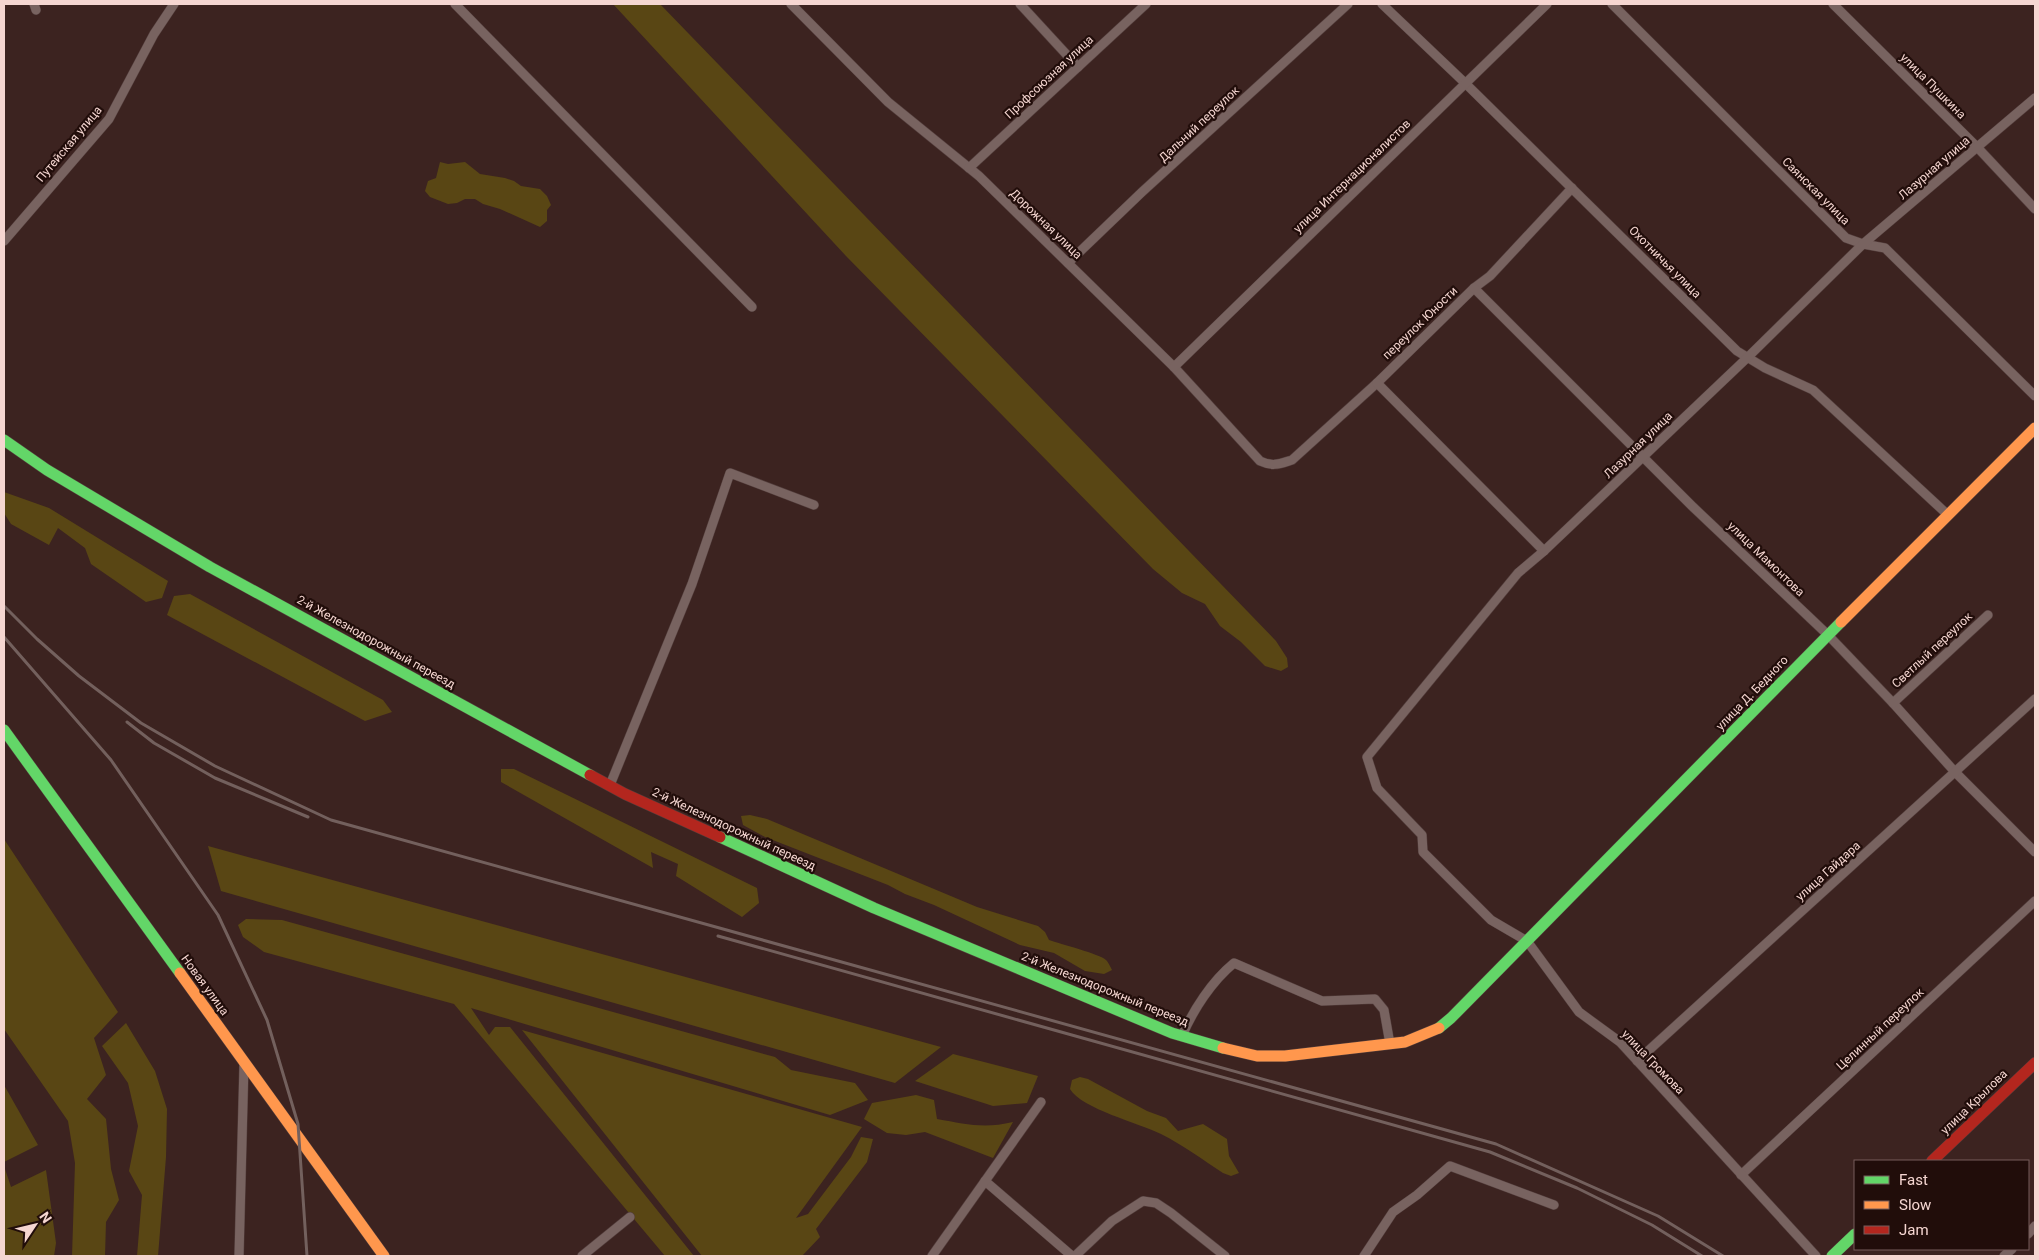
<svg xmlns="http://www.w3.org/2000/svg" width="2039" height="1260" font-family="Roboto,sans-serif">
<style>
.green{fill:#594614}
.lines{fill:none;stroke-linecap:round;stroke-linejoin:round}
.street-casing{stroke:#533e3c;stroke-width:10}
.fast-casing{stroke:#533e3c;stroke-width:12}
.slow-casing{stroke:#533e3c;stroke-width:12}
.jam-casing{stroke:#533e3c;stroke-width:12}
.street{stroke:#786360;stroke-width:9}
.fast{stroke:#63d668;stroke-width:11}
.slow{stroke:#ff974d;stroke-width:11}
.jam{stroke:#b3261e;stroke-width:11}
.rail{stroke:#73605d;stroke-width:3}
.labels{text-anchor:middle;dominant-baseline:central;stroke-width:4.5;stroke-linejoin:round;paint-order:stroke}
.street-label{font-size:12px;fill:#f5d6d1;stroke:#210d0a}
</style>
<rect width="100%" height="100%" fill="#3c2320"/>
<!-- green -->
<g class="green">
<path d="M613,4H660L1276,641L1287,658L1288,667L1281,671L1265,666L1241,642L1220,626L1205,604L1182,593L1153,569L846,256Z"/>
<path d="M440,162L448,164L465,162L480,174L505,178L514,181L521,186L540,189L547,196L551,205L547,210V221L540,227L500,209L483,204L475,199H465L457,203L448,204L430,197L425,191L428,181L436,178Z"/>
<path d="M4,492L49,508L168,581L162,598L146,602L91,564L85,548L58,528L49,545L11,524L4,513Z"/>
<path d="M190,594L383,700L392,712L365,721L167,615L174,596Z"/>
<path d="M501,769H514L757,888L759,903L742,917L676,876L678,864L651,852L653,868L501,782Z"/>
<path d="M750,815L767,819L977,907L1038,926L1045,932L1049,940C1060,944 1100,954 1106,960C1108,962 1110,966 1112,970L1104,974L1085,971L1054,953L1020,945L934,905L905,894L888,885L765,837L743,825L741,816Z"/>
<path d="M4,839L118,1012L94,1038L106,1075L87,1099L106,1119L111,1169L119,1200L106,1222L105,1256H72L75,1163L68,1121L4,1029Z"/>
<path d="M208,846L941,1047L895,1083L221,891Z"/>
<path d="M246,919L282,920L775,1057L791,1070L855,1083L868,1100L830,1115L471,1008L489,1035L495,1027H510L694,1256H665L454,1004L264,952L243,937L238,925Z"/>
<path d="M126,1023L155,1071L167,1109L166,1157L158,1256H137L142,1195L129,1171L138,1126L128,1083L102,1046Z"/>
<path d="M522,1030L862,1127L796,1218L808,1214L851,1157L861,1137L873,1139L867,1162L816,1229L820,1237L802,1256H702Z"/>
<path d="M953,1054L1038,1076L1027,1103L993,1106L915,1081Z"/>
<path d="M1080,1077L1088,1079L1147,1111L1166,1118L1178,1131L1203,1124L1227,1139L1229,1156L1239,1173L1231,1176L1223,1173C1203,1160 1183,1145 1161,1134C1139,1123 1082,1109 1070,1089L1072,1080Z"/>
<path d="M4,1085L38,1145L4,1162Z"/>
<path d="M916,1095L934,1100L937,1119C965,1124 984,1129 1013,1122L993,1158L925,1132L906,1135L887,1133L864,1119L872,1103Z"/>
<path d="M4,1166L11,1187L46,1170L56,1243L54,1256H4Z"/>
</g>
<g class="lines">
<defs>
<g id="street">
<path d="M34,4L36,10"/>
<path d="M455,4L752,307"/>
<path d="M791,4L888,102L979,176L1174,367L1260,461C1273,467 1279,464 1292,460L1377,383L1474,288L1490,276L1572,188"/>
<path d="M1020,4L1078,67"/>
<path d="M1382,4L1465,83L1737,351L1765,368L1813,390L1948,515"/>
<path d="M1612,4L1846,238L1863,244L1885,248L2035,396"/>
<path d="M1833,4L1977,147L2035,209"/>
<path d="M969,168L1146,4"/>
<path d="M4,241L109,119L154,34L174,4"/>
<path d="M1068,263L1142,192L1348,4"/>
<path d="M1474,288L1692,506L1828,635L1893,703L1955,772L2035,852"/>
<path d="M1174,367L1547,4"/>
<path d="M1377,383L1544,551"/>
<path d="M1893,703L1988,615"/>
<path d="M610,785L692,584L730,473L814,505"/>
<path d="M1182,1036C1193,1010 1212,981 1234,963L1322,1001L1375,999L1384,1010L1390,1044"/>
<path d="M1637,1061L2035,699"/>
<path d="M1741,1175L2035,901"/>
<path d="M985,1181L1072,1256"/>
<path d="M2028,1234L2035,1226"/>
<path d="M239,1256L244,1064"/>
<path d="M582,1256L630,1217"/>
<path d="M932,1256L1041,1102"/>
<path d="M1075,1256L1112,1221L1143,1201L1156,1203L1171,1213L1225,1256"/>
<path d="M1364,1256L1393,1212L1417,1195L1450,1166L1554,1205"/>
<path d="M1816,1256L1620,1042L1579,1012L1527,941L1491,920L1423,852L1422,835L1377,788L1367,757L1518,573L1544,551L1748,357L1863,244L2035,98"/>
<path d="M2004,1256L2012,1249"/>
</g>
<g id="fast">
<path d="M4,440L47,470L210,567L590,775"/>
<path d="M4,730L180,973"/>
<path d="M720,837L874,908L1172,1033L1223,1048"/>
<path d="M1439,1028L1451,1018L1841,622"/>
<path d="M1832,1256L1855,1234"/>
</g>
<g id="slow">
<path d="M1841,622L2035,428"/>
<path d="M180,973L384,1256"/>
<path d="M1223,1048L1257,1056H1285L1405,1042L1439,1028"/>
</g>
<g id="jam">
<path d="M590,775L625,794L720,837"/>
<path d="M1932,1161L2035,1063"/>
</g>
</defs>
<!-- street casing -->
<use href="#street" class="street-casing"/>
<!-- fast casing -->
<use href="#fast" class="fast-casing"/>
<!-- slow casing -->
<use href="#slow" class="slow-casing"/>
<!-- jam casing -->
<use href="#jam" class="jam-casing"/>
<!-- street -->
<use href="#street" class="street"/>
<!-- fast -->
<use href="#fast" class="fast"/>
<!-- slow -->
<use href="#slow" class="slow"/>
<!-- jam -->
<use href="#jam" class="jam"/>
<!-- rail -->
<g class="rail">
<path d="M4,606L37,639L79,676L141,723L215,766L331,820L1496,1144L1658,1216L1723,1256"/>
<path d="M4,637L111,760L218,915L267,1020L298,1124L307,1256"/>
<path d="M127,722L154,743L215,778L308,817"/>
<path d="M718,936L1490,1152L1577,1188L1652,1225L1702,1256"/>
</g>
</g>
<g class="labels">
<!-- street labels -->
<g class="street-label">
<text transform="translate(1049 77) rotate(-43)">Профсоюзная улица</text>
<text transform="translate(1933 86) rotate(45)">улица Пушкина</text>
<text transform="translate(1199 124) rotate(-43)">Дальний переулок</text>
<text transform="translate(69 144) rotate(-50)">Путейская улица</text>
<text transform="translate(1934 168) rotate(-41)">Лазурная улица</text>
<text transform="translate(1352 176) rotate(-44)">улица Интернационалистов</text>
<text transform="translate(1816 191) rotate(45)">Саянская улица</text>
<text transform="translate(1046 224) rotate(44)">Дорожная улица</text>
<text transform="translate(1665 262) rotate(45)">Охотничья улица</text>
<text transform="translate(1420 323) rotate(-44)">переулок Юности</text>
<text transform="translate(1638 445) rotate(-44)">Лазурная улица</text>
<text transform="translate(1766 559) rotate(44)">улица Мамонтова</text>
<text transform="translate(376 642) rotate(29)">2-й Железнодорожный переезд</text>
<text transform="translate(1932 650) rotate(-43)">Светлый переулок</text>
<text transform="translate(1752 693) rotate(-46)">улица Д. Бедного</text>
<text transform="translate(734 829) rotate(25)">2-й Железнодорожный переезд</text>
<text transform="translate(1828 871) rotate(-42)">улица Гайдара</text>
<text transform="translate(205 985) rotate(54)">Новая улица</text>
<text transform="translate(1105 989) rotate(22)">2-й Железнодорожный переезд</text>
<text transform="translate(1880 1029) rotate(-43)">Целинный переулок</text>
<text transform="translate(1653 1062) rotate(46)">улица Громова</text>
<text transform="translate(1974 1102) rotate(-44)">улица Крылова</text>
</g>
</g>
<!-- border -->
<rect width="2039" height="1260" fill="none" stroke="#f5d6d1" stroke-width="10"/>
<!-- legend -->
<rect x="1854" y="1160" width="175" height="90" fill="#210d0a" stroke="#765d5a"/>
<rect x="1864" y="1176" width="25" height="8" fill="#63d668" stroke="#765d5a"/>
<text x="1899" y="1185" font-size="15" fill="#f5d6d1">Fast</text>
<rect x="1864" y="1201" width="25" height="8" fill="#ff974d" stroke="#765d5a"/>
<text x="1899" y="1210" font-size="15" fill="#f5d6d1">Slow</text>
<rect x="1864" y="1226" width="25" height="8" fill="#b3261e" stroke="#765d5a"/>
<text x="1899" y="1235" font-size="15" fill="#f5d6d1">Jam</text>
<!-- north arrow -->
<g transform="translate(35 1225) rotate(55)" stroke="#210d0a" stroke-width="4" paint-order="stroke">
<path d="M0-4L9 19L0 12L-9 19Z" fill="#f5d6d1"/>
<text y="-8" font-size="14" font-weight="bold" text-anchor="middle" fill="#f5d6d1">N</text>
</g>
</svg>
